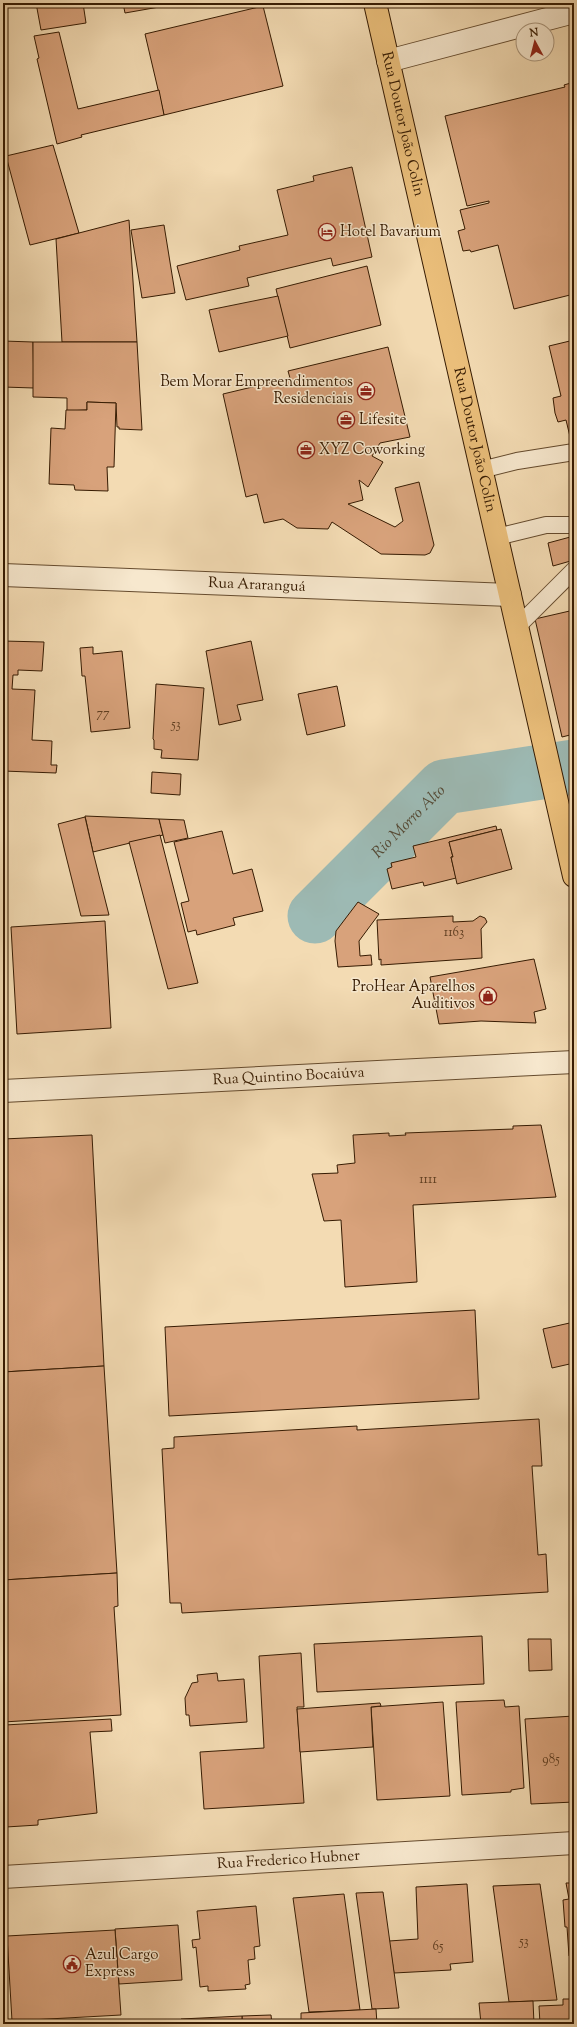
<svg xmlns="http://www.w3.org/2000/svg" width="577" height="2027" font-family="'Sorts Mill Goudy',serif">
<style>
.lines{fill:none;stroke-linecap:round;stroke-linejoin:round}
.river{stroke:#9dbab4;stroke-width:55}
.building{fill:#d8a27b;stroke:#361b02}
.service-casing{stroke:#654b2e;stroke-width:18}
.minor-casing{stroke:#654b2e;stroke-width:24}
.tertiary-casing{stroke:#654b2e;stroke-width:24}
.primary-casing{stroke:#361b02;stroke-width:24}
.service{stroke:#f7e8ce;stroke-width:16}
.minor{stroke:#f7e8ce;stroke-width:22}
.tertiary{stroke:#f7e8ce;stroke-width:22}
.primary{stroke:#eabe7a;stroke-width:22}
.labels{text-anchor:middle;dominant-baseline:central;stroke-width:3;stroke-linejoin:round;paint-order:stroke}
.number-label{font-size:13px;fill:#5e3d20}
.street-label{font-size:15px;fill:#361b02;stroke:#f7e8ce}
.poi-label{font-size:15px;fill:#361b02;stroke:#f7e8ce;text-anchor:start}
.water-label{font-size:16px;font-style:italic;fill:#554b37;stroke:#f7e8ce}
</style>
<rect width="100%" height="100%" fill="#f3dbb3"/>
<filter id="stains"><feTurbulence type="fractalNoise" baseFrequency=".005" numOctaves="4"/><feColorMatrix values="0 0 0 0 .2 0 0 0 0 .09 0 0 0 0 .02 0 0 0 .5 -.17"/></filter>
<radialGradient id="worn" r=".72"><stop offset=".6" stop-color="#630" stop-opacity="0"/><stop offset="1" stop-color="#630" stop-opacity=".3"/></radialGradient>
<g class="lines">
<!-- river -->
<path class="river" id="s1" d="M315,916L444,787L574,767"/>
</g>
<!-- building -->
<g class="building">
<path d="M36,3H83L86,23L41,30Z"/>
<path d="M123,3H182L125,13Z"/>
<path d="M263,6L283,86L164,115L145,34Z"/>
<path d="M59,32L78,109L159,90L164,115L81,135L82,137L57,144L37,59L39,58L34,36Z"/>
<path d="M574,82V313L570,295L514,309L498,245L471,252L470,250L463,251L458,231L465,229L460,210L489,203V201L467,206L445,116L565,87L564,85Z"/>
<path d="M53,145L79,233L30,245L6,156Z"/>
<path d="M352,167L372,257L333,266L331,258L247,278L249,286L186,300L177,266L240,250L239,246L288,235L277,190L314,181L313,176Z"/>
<path d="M129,220L137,342H62L56,239Z"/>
<path d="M164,225L175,293L142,298L131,230Z"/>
<path d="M367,266L381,325L290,348L276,289Z"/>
<path d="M278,296L288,336L219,352L209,310Z"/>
<path d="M574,340V444L572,445L566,420L558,422L555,413L553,398L561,396L549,346Z"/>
<path d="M3,341L33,342L34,388L3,387Z"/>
<path d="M33,342H137L142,430L119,429V427H117L116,403L87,402V410L67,411V398L33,397Z"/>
<path d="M388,347L410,437L380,443L372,456L383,462L368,487L359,480L363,500L348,504L395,527L403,521L395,488L419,482L434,545L430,553L425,555L381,554L332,522L328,529L297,528L283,519L264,523L257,494L246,497L223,394L290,378L288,371Z"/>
<path d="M87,402L116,403L114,467H107L108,491L75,490L74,485L49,484L51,428L65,429L66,410H87Z"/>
<path d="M574,536V560L553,566L548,543Z"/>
<path d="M574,610V734L562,737L535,619Z"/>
<path d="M3,641L44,642L42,671L18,670V675H13L12,689L35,690L32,740L52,741L51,765H57L56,773L3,771Z"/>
<path d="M251,641L263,700L237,705L241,720L219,725L206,651Z"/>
<path d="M93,647V654L122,651L130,728L91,732L85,676H82L80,648Z"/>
<path d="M156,684L204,688L198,760L161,758L162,750L154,749V740L153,739Z"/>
<path d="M337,686L345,726L307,735L298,694Z"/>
<path d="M152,772L181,774L180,795L151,793Z"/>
<path d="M85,816L159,819L163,835L93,852Z"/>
<path d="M85,817L93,852L109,915L81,916L58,824Z"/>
<path d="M159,819L184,820L188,838L165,843Z"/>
<path d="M496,826L497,830L449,842L453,857H451L456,878L424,886L423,882L392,889L387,869L392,867L391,863L416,857L413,846Z"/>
<path d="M501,829L512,869L457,884L451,857H453L449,842Z"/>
<path d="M222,831L233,874L252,869L263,911L233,918L235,925L197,935L196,930L188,932L181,903L189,901L174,842Z"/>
<path d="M160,835L198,983L168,989L129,842Z"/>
<path d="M358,902L379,914L359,941L360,956L371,955L372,965L338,967L335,941L336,931Z"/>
<path d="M453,916V922L473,921L480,916L485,918L487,922L481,929L482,958L381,965V959L379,960L377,920Z"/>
<path d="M105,921L111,1028L17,1034L11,927Z"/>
<path d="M534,959L546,1009L534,1012L536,1023L481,1021L439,1024L430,977Z"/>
<path d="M541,1125L556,1197L413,1205L417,1282L345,1287L341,1220L324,1221L312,1174L338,1173L337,1165L355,1163L353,1135L389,1133V1136L406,1135L405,1133L513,1129V1126Z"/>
<path d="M92,1135L104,1366L3,1372V1139Z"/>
<path d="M475,1310L479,1399L169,1416L165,1327Z"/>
<path d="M574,1322V1363L552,1368L543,1329Z"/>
<path d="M104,1366L117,1573L3,1580V1372Z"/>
<path d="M539,1419L542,1466H532L538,1555L546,1554L548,1592L182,1613L181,1603H170L162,1449L174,1448V1437L357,1426V1430Z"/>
<path d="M117,1573L118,1606L114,1607L121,1715L3,1722V1580Z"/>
<path d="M482,1636L484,1684L317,1692L314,1644Z"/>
<path d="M528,1639H551L552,1670L529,1671Z"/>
<path d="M301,1653L304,1707H297L304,1803L204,1809L200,1752L264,1748L259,1656Z"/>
<path d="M572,1663H574V1694Z"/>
<path d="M217,1673L218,1681L244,1679L247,1722L190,1726L189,1715H186L185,1698L192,1683L198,1682L197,1675Z"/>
<path d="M504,1700L505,1707L519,1706L524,1788L511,1790V1792L462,1795L456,1702Z"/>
<path d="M443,1702L450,1796L377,1800L371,1707Z"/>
<path d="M380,1703L381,1706L371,1707L373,1747L300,1752L297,1709Z"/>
<path d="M574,1716V1802L531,1804L525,1719Z"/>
<path d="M111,1719L112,1731L90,1732L97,1813L38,1820V1825L6,1827L5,1818L3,1819V1741H6L5,1725Z"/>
<path d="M566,1883H574V1996L571,1956H569L567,1927H565L563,1900L569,1899Z"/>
<path d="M467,1884L473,1962L450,1964L451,1970L394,1973L389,1941L418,1939L416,1887Z"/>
<path d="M540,1884L557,2000L509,2002L493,1886Z"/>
<path d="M383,1892L399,2008L372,2009L356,1893Z"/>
<path d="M344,1894L360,2010L309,2012L293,1898Z"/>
<path d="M256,1906L260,1946L254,1947L255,1959L248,1960L250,1984L245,1985L246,1989L208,1991V1986L200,1987L196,1947L193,1948L192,1940L200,1939L197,1911Z"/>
<path d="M178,1925L182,1980L119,1984L115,1929Z"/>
<path d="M115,1930L121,2015L12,2021L7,1936Z"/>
<path d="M563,1999H574V2024H540L539,2006L563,2005Z"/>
<path d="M533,2001L534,2024H481L479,2003Z"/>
<path d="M376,2009L377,2024H301V2013Z"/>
<path d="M271,2015L272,2024H242V2016Z"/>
<path d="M242,2016V2024H182L181,2019Z"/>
<path d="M146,2021V2024H123V2022Z"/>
</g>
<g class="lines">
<defs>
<g id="service">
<path d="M481,470L517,461L574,452"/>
<path d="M497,537L546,525H574"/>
<path d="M517,627L574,570"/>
</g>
<g id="minor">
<path id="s2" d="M3,1091L574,1062"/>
</g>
<g id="tertiary">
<path d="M388,61L574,12"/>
<path id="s3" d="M3,575L510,595"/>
<path id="s4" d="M3,1877L574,1843"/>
</g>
<g id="primary">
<path id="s5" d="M375,3L574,876"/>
</g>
</defs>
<!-- service casing -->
<use href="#service" class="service-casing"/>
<!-- minor casing -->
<use href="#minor" class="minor-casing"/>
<!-- tertiary casing -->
<use href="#tertiary" class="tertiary-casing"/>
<!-- primary casing -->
<use href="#primary" class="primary-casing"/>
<!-- service -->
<use href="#service" class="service"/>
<!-- minor -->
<use href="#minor" class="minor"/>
<!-- tertiary -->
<use href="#tertiary" class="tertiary"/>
<!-- primary -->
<use href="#primary" class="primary"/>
</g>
<!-- icons -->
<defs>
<symbol id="hotel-ring" viewBox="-11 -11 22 22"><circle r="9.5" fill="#f7e8ce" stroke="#8f2418" stroke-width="1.5"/><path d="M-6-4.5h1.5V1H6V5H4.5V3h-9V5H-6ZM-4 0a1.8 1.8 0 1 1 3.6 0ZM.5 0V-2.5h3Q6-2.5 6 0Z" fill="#8f2418"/></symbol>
<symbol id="office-ring" viewBox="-11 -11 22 22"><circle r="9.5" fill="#f7e8ce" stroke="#8f2418" stroke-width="1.5"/><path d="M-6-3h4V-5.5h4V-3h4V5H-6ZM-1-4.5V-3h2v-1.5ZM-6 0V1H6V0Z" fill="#8f2418"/></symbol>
<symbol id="shop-ring" viewBox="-11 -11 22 22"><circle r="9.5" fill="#f7e8ce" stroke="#8f2418" stroke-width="1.5"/><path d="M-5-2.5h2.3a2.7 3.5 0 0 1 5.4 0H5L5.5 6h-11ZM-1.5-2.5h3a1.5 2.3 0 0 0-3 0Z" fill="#8f2418"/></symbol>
<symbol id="civic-ring" viewBox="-11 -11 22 22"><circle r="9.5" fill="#f7e8ce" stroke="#8f2418" stroke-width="1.5"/><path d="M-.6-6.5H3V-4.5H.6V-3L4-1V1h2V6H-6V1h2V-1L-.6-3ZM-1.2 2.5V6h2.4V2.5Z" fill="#8f2418"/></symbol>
</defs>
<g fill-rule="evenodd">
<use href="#hotel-ring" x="317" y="222" width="20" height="20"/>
<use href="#office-ring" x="356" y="381" width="20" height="20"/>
<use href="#office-ring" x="336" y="410" width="20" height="20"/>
<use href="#office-ring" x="296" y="440" width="20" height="20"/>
<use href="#shop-ring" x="478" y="986" width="20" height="20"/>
<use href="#civic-ring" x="62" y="1954" width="20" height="20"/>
</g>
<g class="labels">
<!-- number labels -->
<g class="number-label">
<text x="103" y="714">77</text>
<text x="176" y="725">53</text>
<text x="454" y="933">1163</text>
<text x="428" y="1180">1111</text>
<text x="551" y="1760">985</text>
<text x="524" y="1942">53</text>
<text x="438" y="1947">65</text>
</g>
<!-- street labels -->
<g class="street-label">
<text stroke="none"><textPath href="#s5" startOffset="124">Rua Doutor João Colin</textPath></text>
<text stroke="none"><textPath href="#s5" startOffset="448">Rua Doutor João Colin</textPath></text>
<text stroke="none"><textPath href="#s3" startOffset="254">Rua Araranguá</textPath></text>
<text stroke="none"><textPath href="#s2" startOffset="286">Rua Quintino Bocaiúva</textPath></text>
<text stroke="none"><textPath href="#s4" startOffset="286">Rua Frederico Hubner</textPath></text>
</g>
<!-- poi labels -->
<g class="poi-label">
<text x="340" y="232">Hotel Bavarium</text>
<text x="353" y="382" text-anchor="end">Bem Morar Empreendimentos<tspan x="353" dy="17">Residenciais</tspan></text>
<text x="359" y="420">Lifesite</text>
<text x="319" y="450">XYZ Coworking</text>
<text x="475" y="987" text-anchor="end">ProHear Aparelhos<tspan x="475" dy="17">Auditivos</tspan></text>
<text x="85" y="1955">Azul Cargo<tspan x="85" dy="17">Express</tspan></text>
</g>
<!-- water labels -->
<g class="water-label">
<text stroke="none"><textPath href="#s1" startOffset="133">Rio Morro Alto</textPath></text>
</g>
</g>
<!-- margin -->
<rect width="577" height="2027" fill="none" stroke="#f3dbb3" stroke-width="16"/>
<rect x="4" y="4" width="569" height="2019" fill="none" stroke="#361b02" stroke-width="2"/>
<rect x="8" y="8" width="561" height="2011" fill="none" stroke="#361b02"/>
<!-- north arrow -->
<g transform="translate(535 42) rotate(353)"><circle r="19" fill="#f7e8ce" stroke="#aa967c"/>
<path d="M0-3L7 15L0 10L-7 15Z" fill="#8f2418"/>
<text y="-6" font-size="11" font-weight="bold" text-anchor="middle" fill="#361b02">N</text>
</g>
<rect width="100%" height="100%" filter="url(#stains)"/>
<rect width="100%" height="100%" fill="url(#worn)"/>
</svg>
